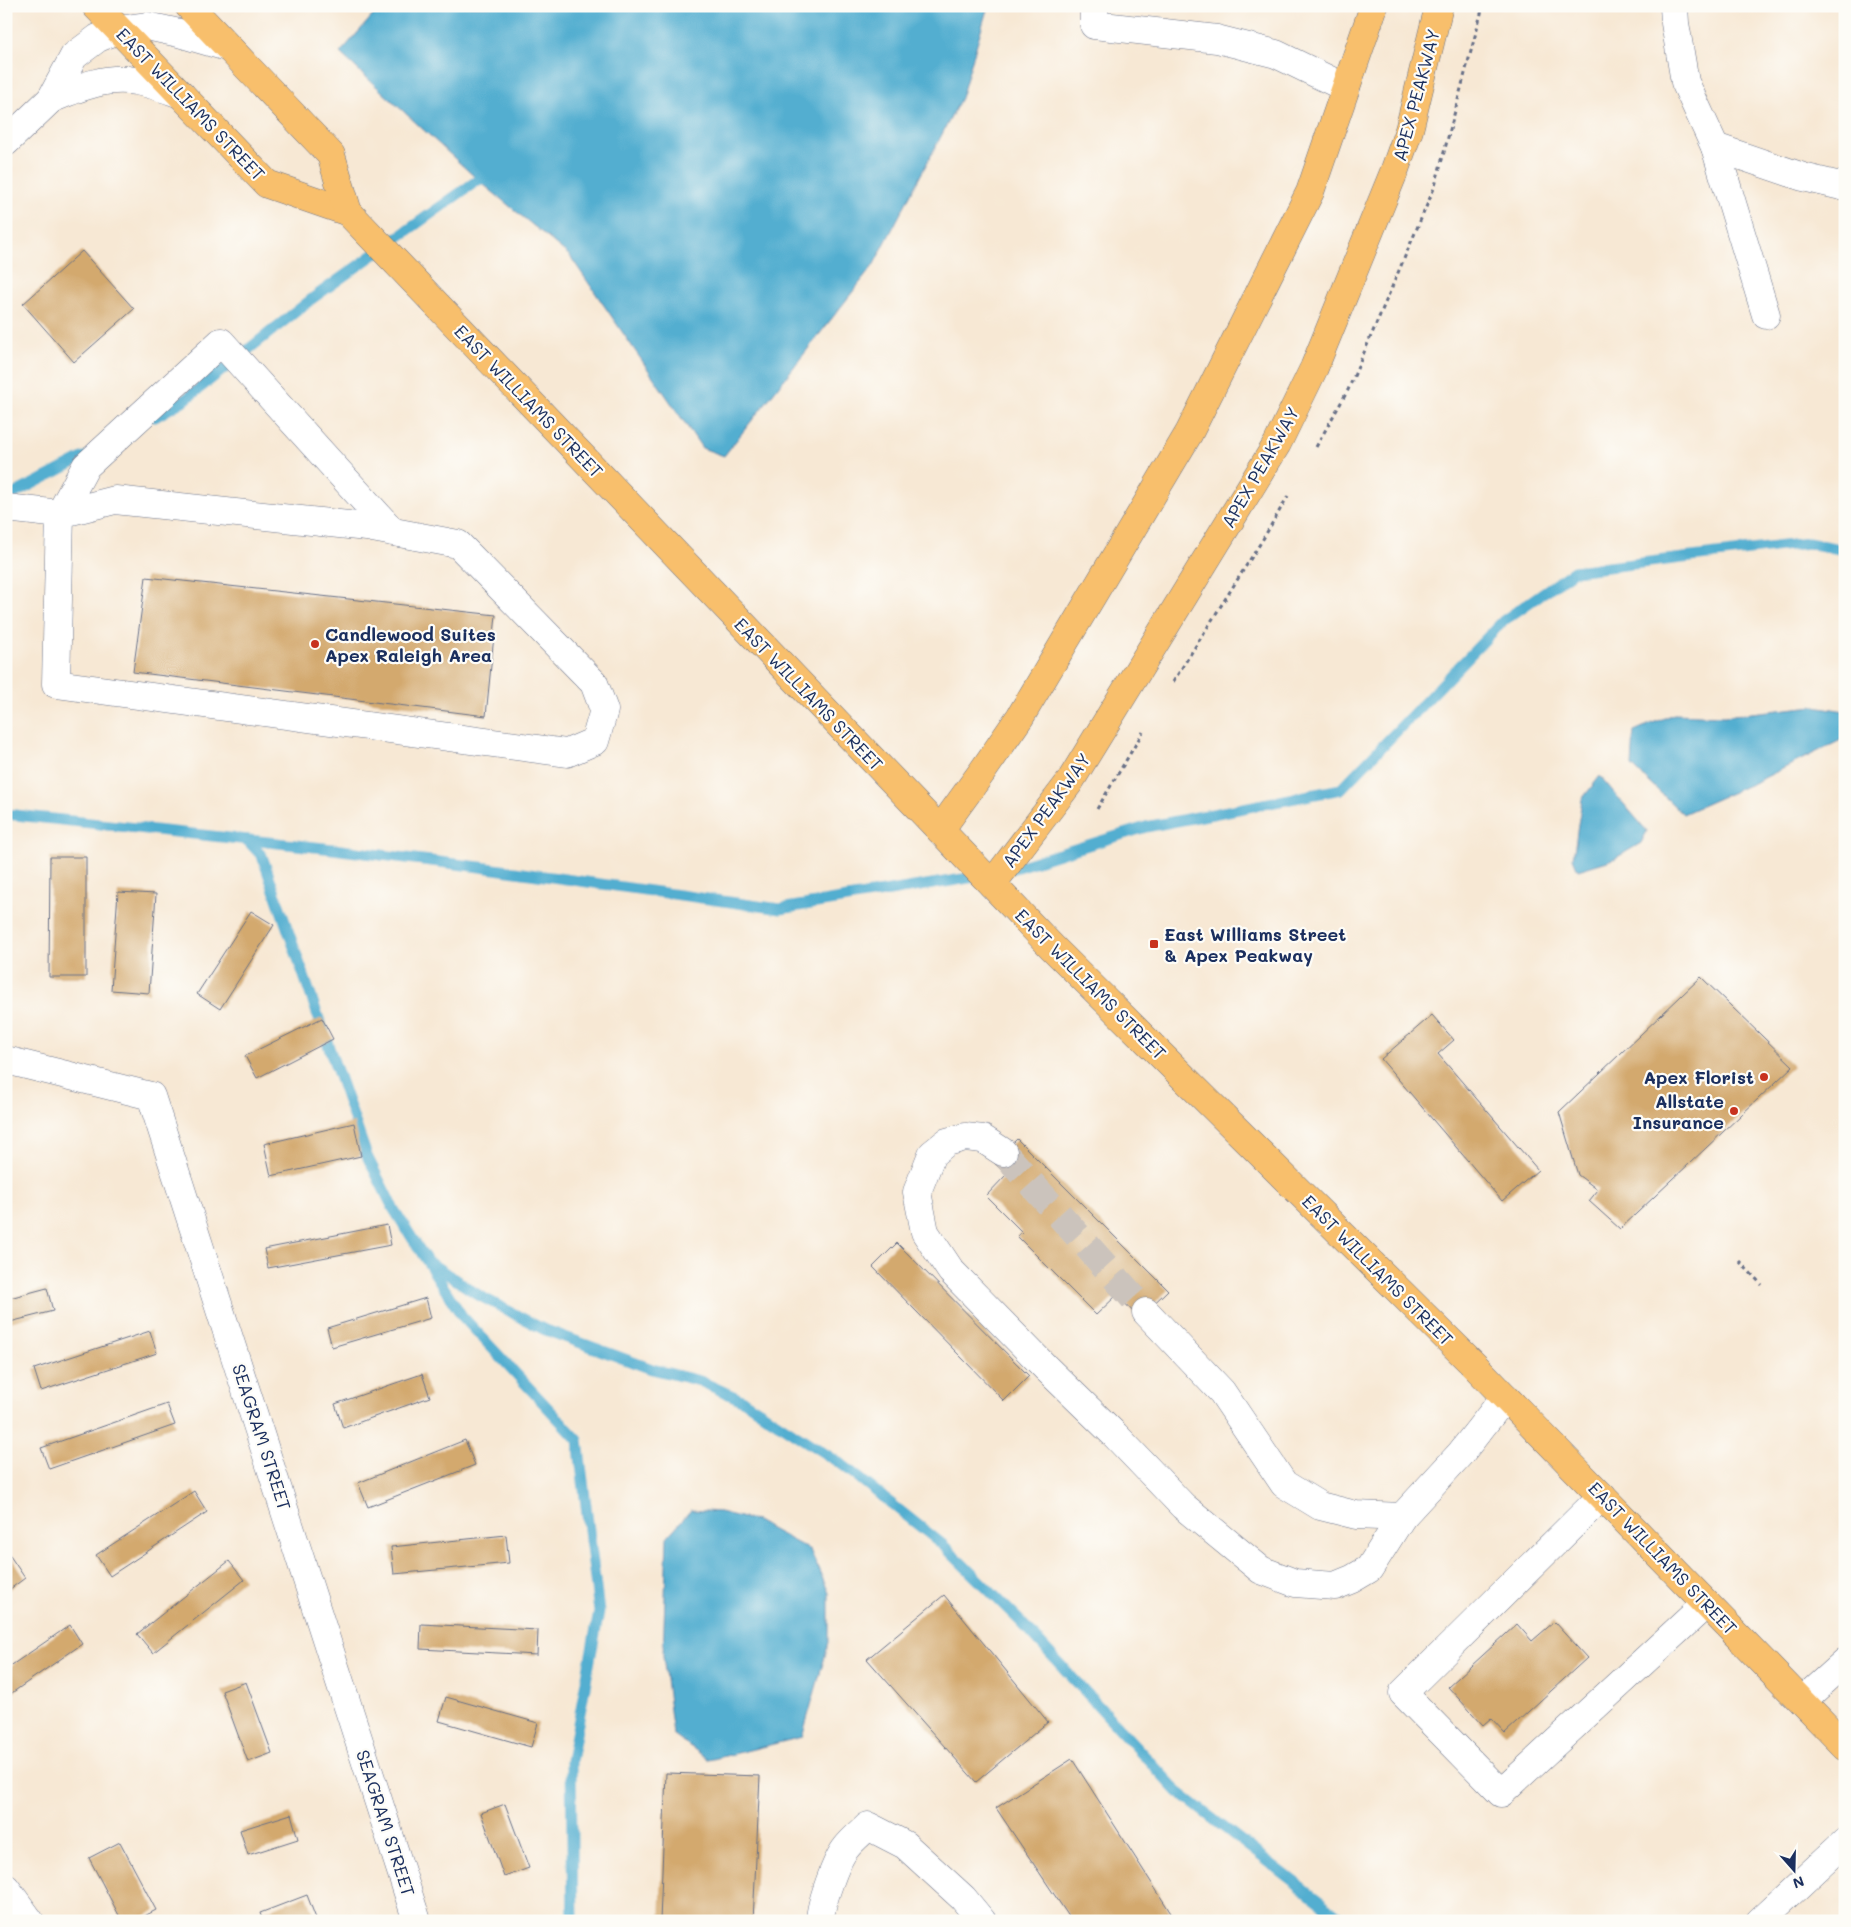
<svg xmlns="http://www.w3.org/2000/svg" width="1851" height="1927" font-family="Mali,sans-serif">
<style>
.water{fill:#52aed0;stroke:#366e97}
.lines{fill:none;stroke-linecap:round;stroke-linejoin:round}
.stream{stroke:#52aed0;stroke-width:11}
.building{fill:#d3a96e}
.minor-tunnel{stroke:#cbc3bc;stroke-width:28;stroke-dasharray:28 14;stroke-linecap:butt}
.minor-casing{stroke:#687087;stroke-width:29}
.major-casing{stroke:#687087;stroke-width:29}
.path{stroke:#687087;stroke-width:3;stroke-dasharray:4 4;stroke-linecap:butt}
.minor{stroke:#fff;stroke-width:28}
.major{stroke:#f8bf6c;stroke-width:28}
.poi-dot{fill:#c8321e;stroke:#fdfcf7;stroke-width:2}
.labels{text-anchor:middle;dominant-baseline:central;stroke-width:4.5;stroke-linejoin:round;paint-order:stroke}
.street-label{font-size:18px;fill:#1b2f5e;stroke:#fdfcf7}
.poi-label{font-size:18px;font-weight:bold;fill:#1b2f5e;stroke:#fdfcf7;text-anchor:start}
</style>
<rect width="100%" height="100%" fill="#fdfcf7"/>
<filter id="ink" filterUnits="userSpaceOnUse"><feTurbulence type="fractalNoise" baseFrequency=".02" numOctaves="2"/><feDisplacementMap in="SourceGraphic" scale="10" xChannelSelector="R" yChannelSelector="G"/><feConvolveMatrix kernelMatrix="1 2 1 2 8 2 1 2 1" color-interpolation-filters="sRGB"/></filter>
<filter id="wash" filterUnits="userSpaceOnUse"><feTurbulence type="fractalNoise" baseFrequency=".0096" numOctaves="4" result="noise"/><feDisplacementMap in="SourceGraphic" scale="20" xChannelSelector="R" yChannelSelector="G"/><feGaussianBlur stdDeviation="1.12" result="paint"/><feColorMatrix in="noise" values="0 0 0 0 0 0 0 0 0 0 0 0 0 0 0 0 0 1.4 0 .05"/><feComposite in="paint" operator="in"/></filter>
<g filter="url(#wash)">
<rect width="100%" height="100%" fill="#f7e8d4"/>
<!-- water -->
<g class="water">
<path d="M381,6H988L961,98L873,266L724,456L702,448L570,256L478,180L340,53Z"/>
<path d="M1814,706L1845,711V738L1758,781L1683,814L1632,766L1634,731L1674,714L1724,716Z"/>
<path d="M1600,776L1647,831L1641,843L1614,859L1578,870L1573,858L1582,799Z"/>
<path d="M691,1510L720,1512L756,1521L810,1550L829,1593V1642L802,1737L709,1760L673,1734L663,1656L667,1537Z"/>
</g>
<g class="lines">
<!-- stream -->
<g class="stream">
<path d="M155,417L186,399L313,298L478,180L492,175"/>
<path d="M6,498L84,457"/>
<path d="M6,814L324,848L480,867L780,909L981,876"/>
<path d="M247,840L262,856L367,1156L393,1208L462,1316L578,1440L599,1612L571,1761L573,1921"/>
<path d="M1011,869L1146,827L1341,789L1503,621L1574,571L1808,543L1845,550"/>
<path d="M432,1264L480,1296L543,1329L652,1369L700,1381L744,1401L844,1466L942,1544L1020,1621L1178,1792L1345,1921"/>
</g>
</g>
<g id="blocks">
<!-- building -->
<g class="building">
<path d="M82,251L134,309L74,362L23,304Z"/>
<path d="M146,577L496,615L486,716L133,672Z"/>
<path d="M50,857H86V977H49Z"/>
<path d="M118,892L156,894L149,993L111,990Z"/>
<path d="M251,911L274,925L220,1009L197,994Z"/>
<path d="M1701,977L1793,1066L1620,1229L1589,1201L1598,1190L1578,1175L1559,1112Z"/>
<path d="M1432,1015L1454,1040L1438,1054L1538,1170L1502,1201L1381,1059Z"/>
<path d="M322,1018L333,1039L257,1078L245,1056Z"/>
<path d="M354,1123L361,1156L271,1176L264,1144Z"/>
<path d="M1017,1139L1168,1290L1139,1318L1117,1295L1096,1315L1017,1236L1022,1232L986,1196L1006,1175L993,1162Z"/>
<path d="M387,1225L391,1245L268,1268L264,1249Z"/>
<path d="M897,1243L1029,1376L1004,1401L873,1267Z"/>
<path d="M47,1288L53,1311L6,1323V1299Z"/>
<path d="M426,1298L431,1318L332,1347L327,1328Z"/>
<path d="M150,1331L157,1353L41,1391L34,1369Z"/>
<path d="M422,1374L430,1397L343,1428L335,1404Z"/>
<path d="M167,1404L175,1425L49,1469L41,1448Z"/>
<path d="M465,1440L475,1465L368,1507L358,1483Z"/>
<path d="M194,1491L207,1512L110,1576L96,1555Z"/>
<path d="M506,1535L509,1563L394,1574L391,1547Z"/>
<path d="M8,1553L25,1578L6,1592V1554Z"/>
<path d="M229,1561L244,1580L153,1653L137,1634Z"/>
<path d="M944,1595L1048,1722L976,1782L867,1659Z"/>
<path d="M1554,1622L1587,1658L1505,1733L1491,1718L1483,1725L1448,1687L1517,1624L1532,1641Z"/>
<path d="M421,1624L538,1630L537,1655L420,1649Z"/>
<path d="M70,1625L82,1644L6,1697V1669Z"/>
<path d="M246,1682L272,1753L248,1762L222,1691Z"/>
<path d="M446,1697L538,1723L531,1747L439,1721Z"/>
<path d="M1072,1759L1176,1921H1072L996,1808Z"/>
<path d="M666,1773L760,1776L753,1921H660Z"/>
<path d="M505,1804L529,1868L504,1877L481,1813Z"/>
<path d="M291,1814L298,1839L248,1855L240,1830Z"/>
<path d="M120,1842L156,1910L135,1921H122L89,1858Z"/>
<path d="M307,1895L317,1921H263L260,1913Z"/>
</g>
</g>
</g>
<g filter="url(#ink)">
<use href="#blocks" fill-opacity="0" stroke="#687087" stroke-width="1"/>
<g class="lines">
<!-- minor-tunnel -->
<path class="minor-tunnel" d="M1003,1152L1146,1312"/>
<defs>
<g id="minor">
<path d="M1094,6V25L1217,39L1276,54L1346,88"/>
<path d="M1674,6L1675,23L1685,82L1715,147L1766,315"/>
<path d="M51,99C78,88 105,76 135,81C150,83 166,89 181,94"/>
<path d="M6,142L51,99L74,56L98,38L118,30L147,26L179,33L227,47"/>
<path d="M1715,147L1803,177L1845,187"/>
<path d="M6,508L60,514L115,500L367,527L458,544L594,683L604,710L595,741L567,753L56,684L60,514L86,466L221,342L393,532"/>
<path d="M6,1060L151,1096L417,1921"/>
<path d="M1003,1152L983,1139L965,1137L947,1142L932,1154L917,1192L925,1232L951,1271L1046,1368L1115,1435L1183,1506L1261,1570L1295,1583L1335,1586L1352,1579L1369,1569L1402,1517L1461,1453L1505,1397"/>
<path d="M1146,1312L1222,1392L1284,1484L1320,1506L1356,1515L1402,1517"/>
<path d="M1602,1496L1403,1693L1501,1793L1706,1604"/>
<path d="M1802,1701L1845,1662"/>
<path d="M6,1888L30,1921"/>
<path d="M820,1921C820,1905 836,1860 846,1848C852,1840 861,1833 868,1826L905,1845L963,1898L982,1921"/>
<path d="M1760,1921L1845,1842"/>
</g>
<g id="major">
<path d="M96,6L267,184L348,212"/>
<path d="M189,6L331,155L348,212L1052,947L1475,1366L1845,1746"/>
<path d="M940,830L982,772L1020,717L1189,433L1310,192L1374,6"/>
<path d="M992,884L1069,783L1277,444L1314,368L1394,172L1409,130L1439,6"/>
</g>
</defs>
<!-- minor casing -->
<use href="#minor" class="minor-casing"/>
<!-- major casing -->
<use href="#major" class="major-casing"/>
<!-- path -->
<g class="path">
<path d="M1316,447L1348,390L1435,186L1483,6"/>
<path d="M1173,682L1263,539L1288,496"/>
<path d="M1097,809L1143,732"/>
<path d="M1739,1261L1762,1285"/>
</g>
<!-- minor -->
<use href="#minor" class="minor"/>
<!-- major -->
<use href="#major" class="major"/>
</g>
</g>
<!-- markers -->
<g class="poi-dot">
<circle cx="315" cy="644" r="5"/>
<rect x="1149" y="939" width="10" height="10" rx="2.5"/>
<circle cx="1764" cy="1077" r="5"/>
<circle cx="1734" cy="1111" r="5"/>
</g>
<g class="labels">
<!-- street labels -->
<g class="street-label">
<text transform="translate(1416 95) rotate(-75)">APEX PEAKWAY</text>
<text transform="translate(191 104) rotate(46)">EAST WILLIAMS STREET</text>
<text transform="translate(529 401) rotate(46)">EAST WILLIAMS STREET</text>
<text transform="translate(1260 467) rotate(-60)">APEX PEAKWAY</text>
<text transform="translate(809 694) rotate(46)">EAST WILLIAMS STREET</text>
<text transform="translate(1046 810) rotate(-54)">APEX PEAKWAY</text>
<text transform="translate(1091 984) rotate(45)">EAST WILLIAMS STREET</text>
<text transform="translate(1378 1270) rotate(45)">EAST WILLIAMS STREET</text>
<text transform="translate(262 1437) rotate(72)">SEAGRAM STREET</text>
<text transform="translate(1663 1558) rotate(46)">EAST WILLIAMS STREET</text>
<text transform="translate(386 1823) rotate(72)">SEAGRAM STREET</text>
</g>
<!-- poi labels -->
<g class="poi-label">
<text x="325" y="634">Candlewood Suites<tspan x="325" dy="21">Apex Raleigh Area</tspan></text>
<text x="1164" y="934">East Williams Street<tspan x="1164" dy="21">&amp; Apex Peakway</tspan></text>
<text x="1754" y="1077" text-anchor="end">Apex Florist</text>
<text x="1724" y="1101" text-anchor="end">Allstate<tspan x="1724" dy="21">Insurance</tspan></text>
</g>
</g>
<!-- margin -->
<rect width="1851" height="1927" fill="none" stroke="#fdfcf7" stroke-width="25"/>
<!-- north arrow -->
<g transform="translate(1794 1870) rotate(160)" stroke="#fdfcf7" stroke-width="4" paint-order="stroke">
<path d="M0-4L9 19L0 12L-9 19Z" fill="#1b2f5e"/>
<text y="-8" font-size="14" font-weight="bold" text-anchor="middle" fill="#1b2f5e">N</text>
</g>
</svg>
